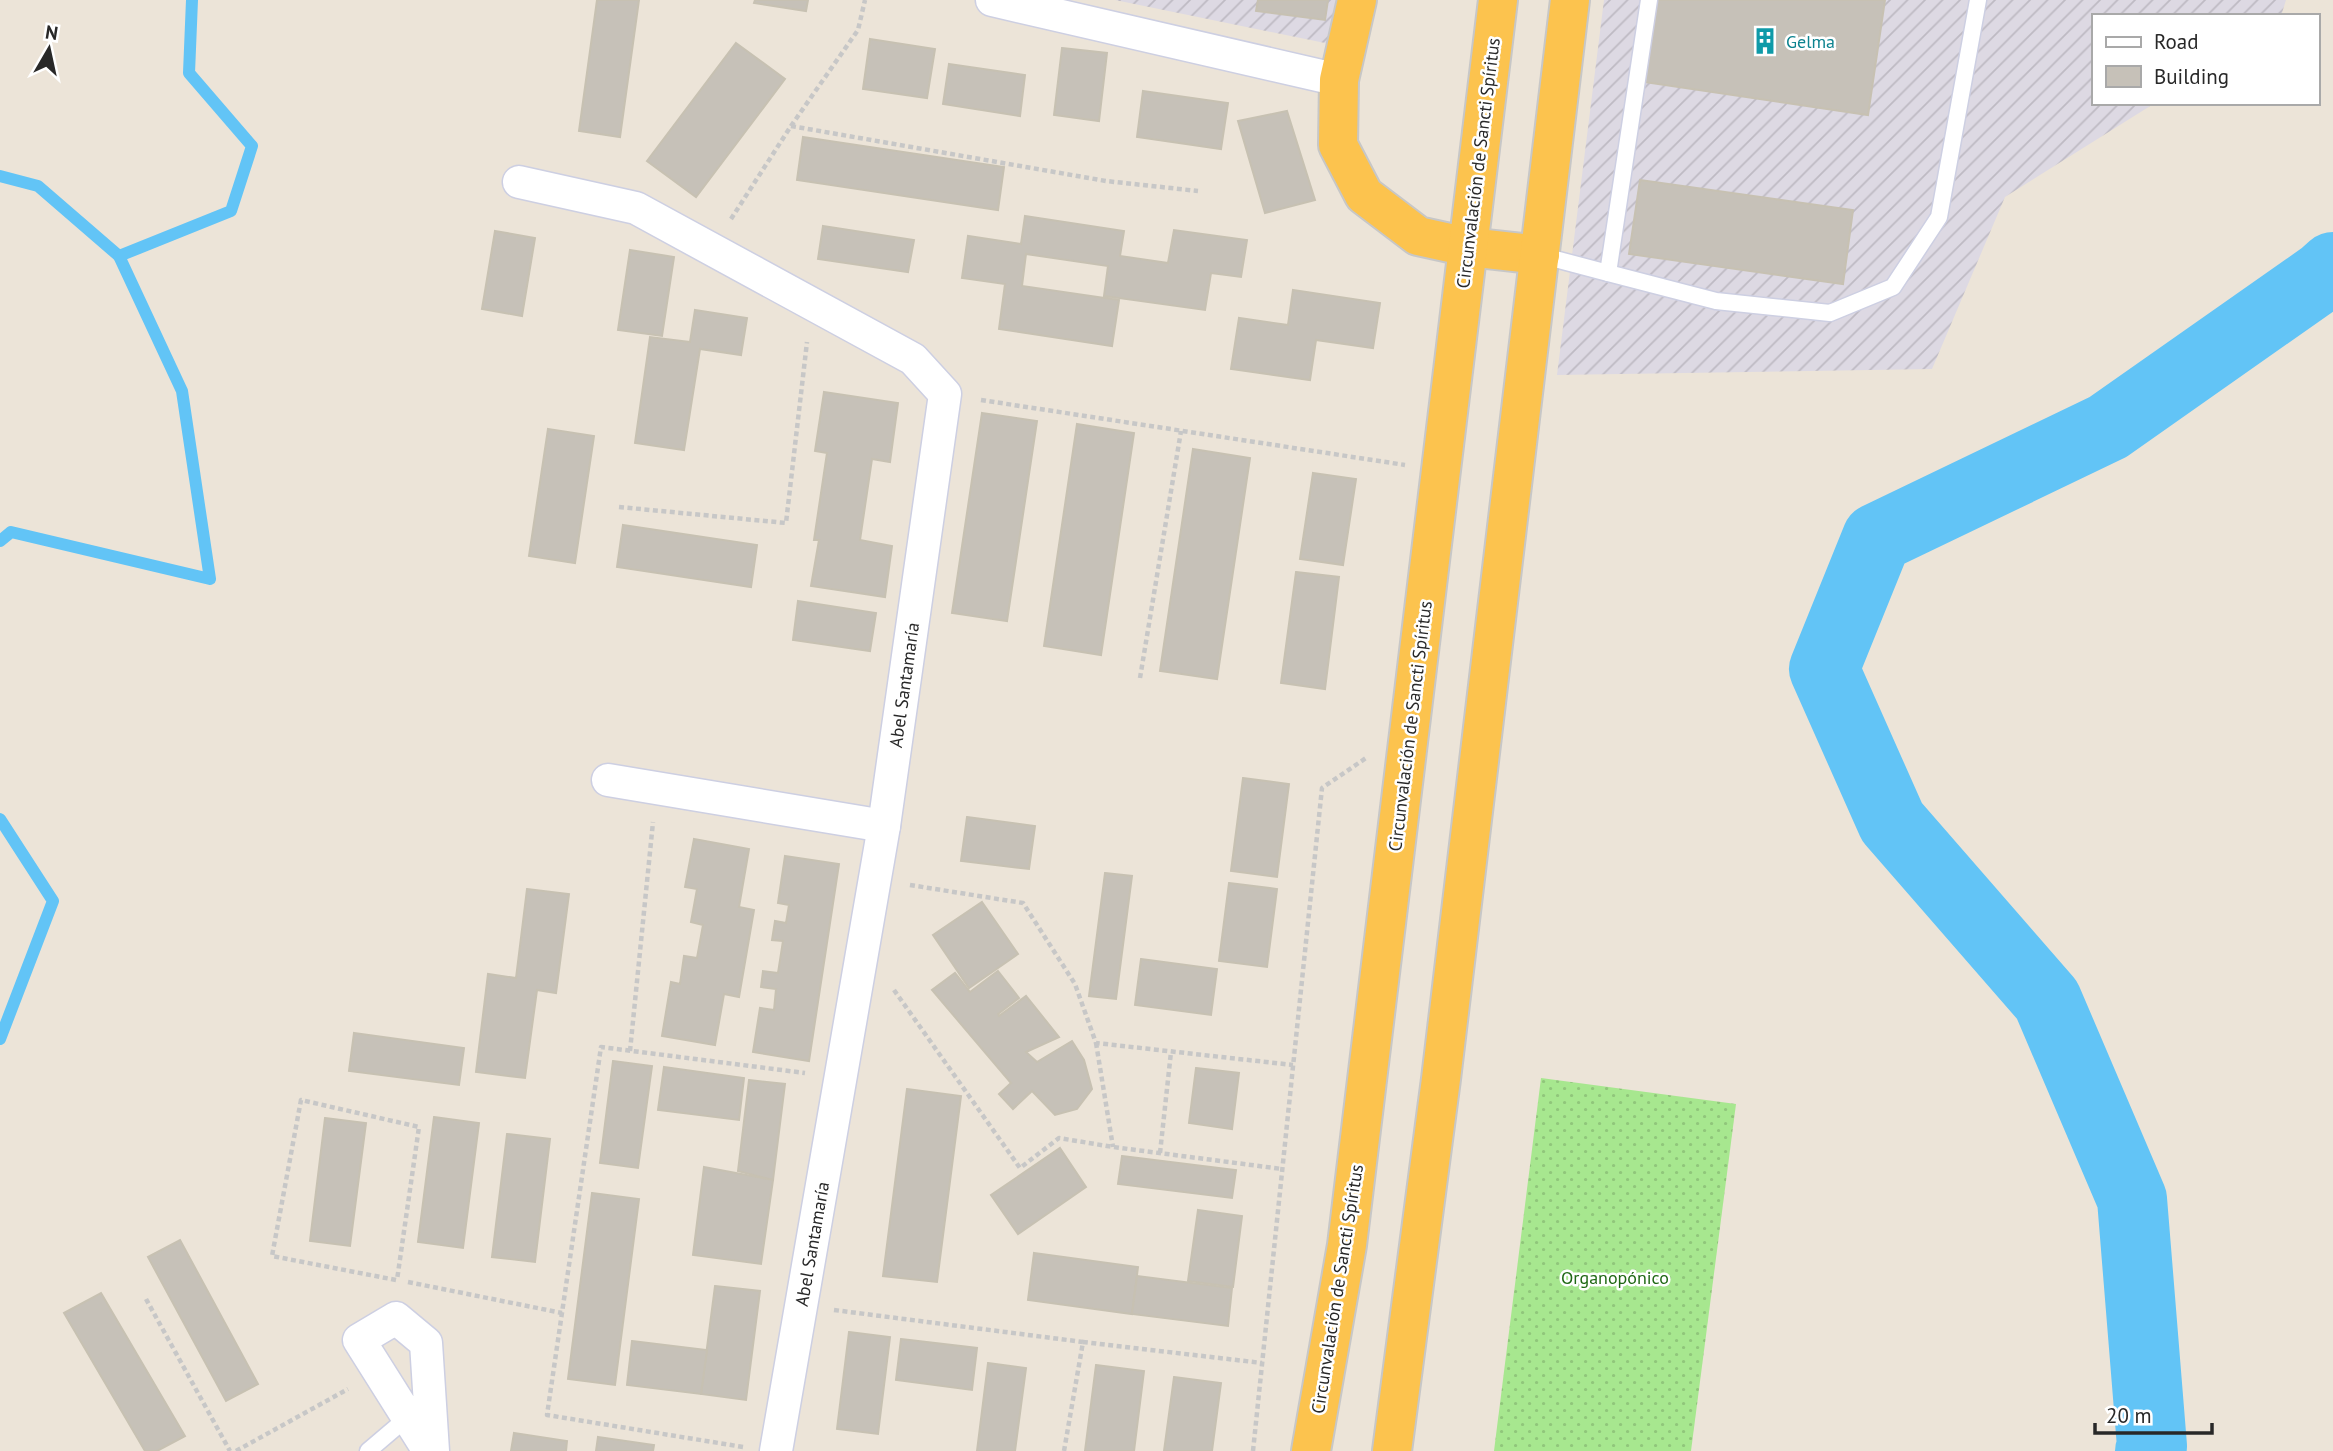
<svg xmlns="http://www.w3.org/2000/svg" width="2333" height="1451" font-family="'PT Sans',sans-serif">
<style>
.industrial{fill:url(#industrial-furrows)}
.grass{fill:url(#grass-dots)}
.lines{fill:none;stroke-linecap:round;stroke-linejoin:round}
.stream{stroke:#62c4f6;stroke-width:12}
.river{stroke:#62c4f6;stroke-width:70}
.building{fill:#c6c1b8;stroke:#c7c1b2;stroke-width:2}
.service-casing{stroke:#cdcfe2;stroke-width:19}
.minor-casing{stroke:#cdcfe2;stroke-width:35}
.trunk-casing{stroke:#c7c7c7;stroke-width:42}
.path{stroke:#c7c7c7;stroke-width:4.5;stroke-dasharray:5 3.5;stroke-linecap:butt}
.service{stroke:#fff;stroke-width:16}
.minor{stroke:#fff;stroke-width:32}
.trunk{stroke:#fcc34e;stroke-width:38}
.labels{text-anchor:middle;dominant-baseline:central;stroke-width:5;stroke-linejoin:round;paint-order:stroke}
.culture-label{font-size:18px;fill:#0d838f;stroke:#fff;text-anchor:start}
.street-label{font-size:18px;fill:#282828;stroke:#fff}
.park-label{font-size:18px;fill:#1f6814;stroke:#fff}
</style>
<defs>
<pattern id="industrial-furrows" width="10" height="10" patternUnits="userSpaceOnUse" patternTransform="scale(1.75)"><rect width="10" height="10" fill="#ddd9e3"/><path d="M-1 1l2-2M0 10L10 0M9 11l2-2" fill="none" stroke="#bebac3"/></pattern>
<pattern id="grass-dots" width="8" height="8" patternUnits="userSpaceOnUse" patternTransform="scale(1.75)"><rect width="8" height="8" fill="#a7e78f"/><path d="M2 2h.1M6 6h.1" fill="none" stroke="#90c67b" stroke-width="1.8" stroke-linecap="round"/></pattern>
</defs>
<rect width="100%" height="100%" fill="#ece4d8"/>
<!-- industrial -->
<g class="industrial">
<path d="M1115,0H1338L1330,44Z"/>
<path d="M1604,0H2286L2281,16H2093V103H2155L2005,197L1932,369L1557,375Z"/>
</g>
<!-- grass -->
<path class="grass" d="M1541,1078L1736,1104L1691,1451H1494Z"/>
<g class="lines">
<!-- stream -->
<g class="stream">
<path d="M0,176L38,186L119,256"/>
<path d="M0,541L11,532L210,579L182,391L119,256L231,211L252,146L189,73L192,0"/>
<path d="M0,819L53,901L0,1039"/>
</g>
<!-- river -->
<path class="river" d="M2150,1451L2152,1446L2132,1199L2047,1000L1892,822L1824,669L1877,538L2108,427L2323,276L2333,267"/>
</g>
<!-- building -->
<g class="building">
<path d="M597,0H639L620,137L579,131Z"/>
<path d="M755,0H808L806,11L754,3Z"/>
<path d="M1258,0H1328L1325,20L1256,11Z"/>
<path d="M1656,0H1885L1868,115L1644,82Z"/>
<path d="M870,39L935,49L927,98L863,89Z"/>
<path d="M736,43L785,79L696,197L647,161Z"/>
<path d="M1062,48L1107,53L1099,121L1054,115Z"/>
<path d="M949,64L1025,75L1020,116L943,104Z"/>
<path d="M1143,91L1228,103L1221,149L1137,137Z"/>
<path d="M1287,111L1315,200L1265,213L1238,121Z"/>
<path d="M803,137L1004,167L998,210L797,180Z"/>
<path d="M1640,180L1853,210L1843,284L1629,254Z"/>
<path d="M1025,216L1124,231L1120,256L1168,263L1174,230L1247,240L1241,277L1211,273L1205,310L1104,296L1108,266L1026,254L1022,286L1119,300L1112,346L999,329L1005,284L962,278L968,236L1021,244Z"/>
<path d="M823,226L914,240L908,272L818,259Z"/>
<path d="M495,231L535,238L522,316L482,309Z"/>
<path d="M630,250L674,257L662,336L618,330Z"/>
<path d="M1293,290L1380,303L1373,348L1316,340L1310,380L1231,369L1239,318L1288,325Z"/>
<path d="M695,310L747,318L741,355L700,349L684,450L635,443L650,337L690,342Z"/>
<path d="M824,392L898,403L890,462L872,459L860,540L892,546L885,597L811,586L819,540H814L827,453L815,451Z"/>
<path d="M982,413L1037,421L1007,621L952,613Z"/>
<path d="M1077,424L1134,433L1101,655L1044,646Z"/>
<path d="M548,429L594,436L575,563L529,556Z"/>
<path d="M1193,449L1250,458L1217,679L1160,671Z"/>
<path d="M1313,473L1356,479L1343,565L1300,559Z"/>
<path d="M623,525L757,545L751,587L617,567Z"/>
<path d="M1296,572L1339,577L1325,689L1281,683Z"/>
<path d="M798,601L876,613L870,651L793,640Z"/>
<path d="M1243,778L1289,784L1277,877L1231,871Z"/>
<path d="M967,817L1035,826L1029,869L961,861Z"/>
<path d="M694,839L749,849L739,907L754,910L739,997L724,994L715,1045L662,1036L671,982L680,984L684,956L697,958L703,925L691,922L697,889L685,887Z"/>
<path d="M785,856L839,864L809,1061L753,1052L760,1008L774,1010L776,989L761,987L763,971L778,973L783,941L772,940L775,921L786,923L789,905L778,903Z"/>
<path d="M1105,873L1132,876L1116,999L1089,996Z"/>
<path d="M1229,883L1277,889L1267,967L1219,961Z"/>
<path d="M527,889L569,894L556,993L537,990L525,1078L476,1072L488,974L516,978Z"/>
<path d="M982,902L1018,954L969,988L933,935Z"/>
<path d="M1141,959L1217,969L1211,1015L1135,1005Z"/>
<path d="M998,971L1019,998L998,1014L999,1016L1026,996L1059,1037L1026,1052L1037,1062L1072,1041L1084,1060L1092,1089L1077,1109L1055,1115L1032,1091L1013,1109L999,1094L1011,1083L932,990L955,973L970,992Z"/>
<path d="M354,1033L464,1048L459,1085L349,1071Z"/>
<path d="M613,1061L652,1066L638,1168L600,1163Z"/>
<path d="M664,1067L744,1078L739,1120L658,1110Z"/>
<path d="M1196,1068L1239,1073L1232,1129L1189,1123Z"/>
<path d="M749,1080L785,1084L773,1180L738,1171Z"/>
<path d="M907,1089L961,1096L937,1282L883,1276Z"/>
<path d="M434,1117L479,1123L463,1248L418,1242Z"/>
<path d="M325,1118L366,1123L350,1246L310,1241Z"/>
<path d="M507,1134L550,1139L535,1262L492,1257Z"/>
<path d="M1060,1148L1086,1187L1018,1234L991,1195Z"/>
<path d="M1122,1156L1236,1170L1232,1198L1118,1184Z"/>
<path d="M704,1167L773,1180L761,1264L693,1255Z"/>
<path d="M592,1193L639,1199L615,1385L568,1379Z"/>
<path d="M1198,1210L1242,1216L1233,1287L1188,1281Z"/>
<path d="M180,1240L258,1384L226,1401L148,1257Z"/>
<path d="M1034,1253L1138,1267L1132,1314L1028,1300Z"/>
<path d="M1137,1276L1232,1288L1228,1326L1132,1314Z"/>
<path d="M715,1286L760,1291L746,1400L701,1394Z"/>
<path d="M101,1293L185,1436L157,1451H145L64,1313Z"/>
<path d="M849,1332L890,1337L878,1434L837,1429Z"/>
<path d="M901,1339L977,1348L972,1390L896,1380Z"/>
<path d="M632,1341L707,1350L701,1394L627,1385Z"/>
<path d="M988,1363L1026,1368L1015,1451H977Z"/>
<path d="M1096,1365L1144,1371L1134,1451H1085Z"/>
<path d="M1174,1377L1221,1383L1212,1451H1164Z"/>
<path d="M514,1433L567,1441L566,1451H511Z"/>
<path d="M598,1437L654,1445L653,1451H596Z"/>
</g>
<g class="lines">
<defs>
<g id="service">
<path d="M1540,255L1608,273L1649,0"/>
<path d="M1608,273L1716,301L1830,313L1893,287L1939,217L1978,0"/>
<path d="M368,1451L408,1417"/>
</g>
<g id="minor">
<path d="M992,0L1339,80"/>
<path d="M519,182L636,208L913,359L945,394L884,826L776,1451"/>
<path d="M608,780L884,826"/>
<path d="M429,1451L359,1340L396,1318L426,1343L433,1451"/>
</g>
<g id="trunk">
<path d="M1357,0L1339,80L1338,145L1364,195L1418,236L1468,247L1540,255"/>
<path d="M1311,1451L1347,1245L1498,0"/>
<path d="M1392,1451L1441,1079L1570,0"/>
</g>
</defs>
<!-- service casing -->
<use href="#service" class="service-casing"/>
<!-- minor casing -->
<use href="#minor" class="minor-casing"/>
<!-- trunk casing -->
<use href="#trunk" class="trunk-casing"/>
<!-- path -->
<g class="path">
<path d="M791,126L1106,181L1198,191"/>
<path d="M731,219L791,126L858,30L865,0"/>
<path d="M981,400L1405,465"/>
<path d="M619,507L786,523L807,342"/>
<path d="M1140,678L1181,431"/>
<path d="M910,885L1023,903L1075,984L1096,1043L1293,1065"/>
<path d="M894,990L1020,1168L1059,1138L1113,1147L1282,1169"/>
<path d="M1096,1043L1113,1147"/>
<path d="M630,1051L653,822"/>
<path d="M1160,1153L1171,1052"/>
<path d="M396,1280L272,1256L301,1100L419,1127L397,1280"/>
<path d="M408,1282L562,1313"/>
<path d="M146,1299L230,1451"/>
<path d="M834,1310L1083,1342"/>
<path d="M743,1447L547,1415L601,1047L805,1073"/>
<path d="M236,1451L348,1389"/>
<path d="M1064,1451L1083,1342L1262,1363"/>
<path d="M1253,1451L1322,788L1366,758"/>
</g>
<!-- service -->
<use href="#service" class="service"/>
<!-- minor -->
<use href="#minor" class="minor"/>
<!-- trunk -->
<use href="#trunk" class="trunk"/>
</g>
<!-- icons -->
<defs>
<symbol id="building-bare" viewBox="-9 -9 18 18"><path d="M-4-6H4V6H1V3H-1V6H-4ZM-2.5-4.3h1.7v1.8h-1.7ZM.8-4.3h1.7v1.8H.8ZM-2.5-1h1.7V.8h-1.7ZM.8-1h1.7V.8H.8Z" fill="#0f9aa8" stroke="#fff" stroke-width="2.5" paint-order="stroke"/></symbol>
</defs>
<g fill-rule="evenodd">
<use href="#building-bare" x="1746" y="22" width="38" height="38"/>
</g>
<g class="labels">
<!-- culture labels -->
<g class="culture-label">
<text x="1786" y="41">Gelma</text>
</g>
<!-- street labels -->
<g class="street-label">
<text transform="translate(1478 163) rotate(-83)">Circunvalación de Sancti Spíritus</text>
<text transform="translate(904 685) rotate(-82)">Abel Santamaría</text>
<text transform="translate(1410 726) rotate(-83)">Circunvalación de Sancti Spíritus</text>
<text transform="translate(812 1244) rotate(-80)">Abel Santamaría</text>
<text transform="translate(1337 1289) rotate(-81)">Circunvalación de Sancti Spíritus</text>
</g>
<!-- park labels -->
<g class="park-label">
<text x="1615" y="1277">Organopónico</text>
</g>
</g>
<!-- legend -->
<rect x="2092" y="14" width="228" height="91" fill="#ffffff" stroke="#a9a9a9" stroke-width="2"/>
<rect x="2106" y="37" width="35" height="10" fill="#ffffff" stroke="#a9a9a9" stroke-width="2"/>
<text x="2154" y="49" font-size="21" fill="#282828">Road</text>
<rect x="2106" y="66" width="35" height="21" fill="#c6c1b8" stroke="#a9a9a9" stroke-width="2"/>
<text x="2154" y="84" font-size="21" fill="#282828">Building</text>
<!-- north arrow -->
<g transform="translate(49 49) rotate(9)" stroke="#ffffff" stroke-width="5" paint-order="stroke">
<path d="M0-5L12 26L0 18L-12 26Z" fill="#282828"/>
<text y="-10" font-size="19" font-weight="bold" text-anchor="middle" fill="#282828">N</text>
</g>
<!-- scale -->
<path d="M2095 1423v10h117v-10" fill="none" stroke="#282828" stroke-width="3.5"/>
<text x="2106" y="1423" font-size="21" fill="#282828" stroke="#ffffff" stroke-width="5" paint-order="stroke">20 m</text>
</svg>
